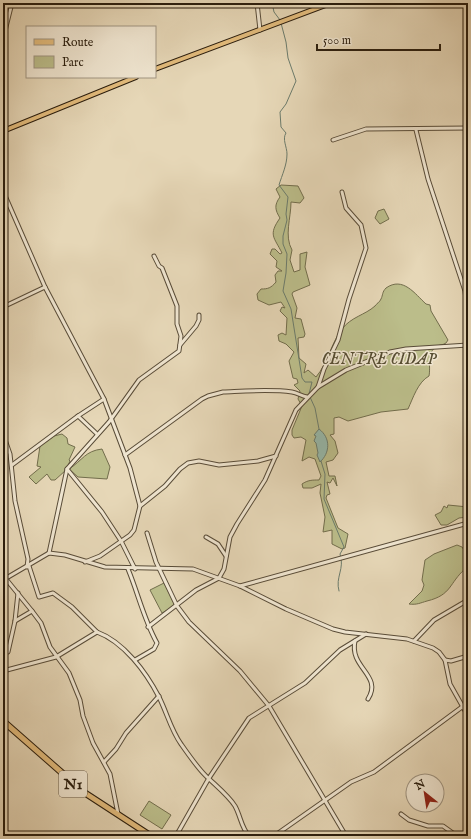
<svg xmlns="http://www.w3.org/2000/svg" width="471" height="839" font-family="'IM FELL English',serif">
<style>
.green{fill:#bbbd8a;stroke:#726d4c}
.water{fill:#96baac;stroke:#6b7b6c}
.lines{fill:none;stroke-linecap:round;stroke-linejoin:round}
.stream{stroke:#6b7b6c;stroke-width:1}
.minor-casing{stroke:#594c38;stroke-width:5}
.major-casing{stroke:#2a1d0d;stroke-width:6}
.highway-casing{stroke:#2a1d0d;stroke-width:7}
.minor{stroke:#efe5d0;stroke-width:3}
.major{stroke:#e3bc7c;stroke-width:4}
.highway{stroke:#e3bc7c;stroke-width:5}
.labels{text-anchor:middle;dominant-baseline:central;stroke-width:3;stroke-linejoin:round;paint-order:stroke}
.shield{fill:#efe5d0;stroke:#655948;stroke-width:1}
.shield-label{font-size:15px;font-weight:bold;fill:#2a1d0d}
.park-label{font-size:16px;font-style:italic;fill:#564d32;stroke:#efe5d0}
</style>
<rect width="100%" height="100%" fill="#e6d7b7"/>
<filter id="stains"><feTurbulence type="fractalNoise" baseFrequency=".005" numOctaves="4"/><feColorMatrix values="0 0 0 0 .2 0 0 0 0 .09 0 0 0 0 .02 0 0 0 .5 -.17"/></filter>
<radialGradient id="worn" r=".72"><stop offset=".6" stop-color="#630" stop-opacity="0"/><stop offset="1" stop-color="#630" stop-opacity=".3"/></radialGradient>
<!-- green -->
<g class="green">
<path d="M281,185L298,186L304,198L300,203L291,202C291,218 284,236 292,250L290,260L294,272L300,270V254L307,252L305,267L310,285L293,292L292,294L297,308L295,318L301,319L305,334L304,337L298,338L299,358L306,364L304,373L308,370L316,377C328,363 331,343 342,329C351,317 365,315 375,306C376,304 380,302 381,299C383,295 382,292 386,288C403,276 415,294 426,304L430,305L431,311L448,340L446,343C443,345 439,345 437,346C426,353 431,366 429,376C418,382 413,398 408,409L381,412L348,421L339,417L334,418V434L330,435L335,441L338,453L333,460L326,462L329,476H335L337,486L333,478L330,483L327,482L330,494L327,495L326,498L338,528L348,534L345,548L342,549L332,544V530L323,532L325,517L320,493L321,484L312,488H303L302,484C308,480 312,480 319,480L321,476L315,459L309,457L302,461L306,440L301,437L294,438L292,435V430L302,406L298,399L300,391L294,385L298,383L297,379L293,378L289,361L294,352L286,344L279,341L278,335L282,333L286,335L287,318L280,311L282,307L285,308L281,302L269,305L258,300L257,294L261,289C268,289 271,288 276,282L275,275L278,271H282L276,267L277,261L270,254L272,249H275L280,254L282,253C274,237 268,235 280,218C275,210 274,205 280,197L276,189Z"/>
<path d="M384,209L389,219L380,224L375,218L378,211Z"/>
<path d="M62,434L67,438L68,444L75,447L69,460L70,461L66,470L55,480H51L47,474L36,484L29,477L41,467L37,466L40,446L54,436Z"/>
<path d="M102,449L110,467L107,479L78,477L69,469C83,460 85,451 102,449Z"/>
<path d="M448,505L468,507V517L459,518L447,525H441L435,515L441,512L444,506L447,508Z"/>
<path d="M457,545L462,547L466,553L465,569C449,583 452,595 427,601C420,603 417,605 409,604L422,591L424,585L422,580L425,560L434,554Z"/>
<path d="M164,583L176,606L162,613L150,590Z"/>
<path d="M149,801L171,815L162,829L140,815Z"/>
</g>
<!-- water -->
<path class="water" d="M319,429C331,438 330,453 320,462L317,455L318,453L316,443L314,441L316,436L314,435Z"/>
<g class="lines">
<!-- stream -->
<g class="stream">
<path d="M272,3L274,12L280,20"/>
<path d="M281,23L286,42L288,58L296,81L286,104L280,112L281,127L286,133C282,139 287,147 287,154C287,165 282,175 279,185L288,197L286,214L287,220L283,236V244L287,254L286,273L283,291L291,309L302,378L305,382H312L309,394"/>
<path d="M310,397L315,408L319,429"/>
<path d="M321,461L325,474L324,499L344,547L340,554C345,569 335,577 339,591"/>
</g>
<defs>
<g id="minor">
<path d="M257,3L260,30"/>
<path d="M3,39L12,3"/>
<path d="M416,130L428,179L465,291L468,316"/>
<path d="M333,140L366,129L468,128"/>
<path d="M3,191L45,287L104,399L130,468L140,506"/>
<path d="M3,307L45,287"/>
<path d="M180,345L196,326L199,320V315"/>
<path d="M318,387L324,369L338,340L349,299L366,248L361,225L346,208L342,192"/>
<path d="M78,416L97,434"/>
<path d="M3,434L10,454L15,501L28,559L27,567"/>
<path d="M125,455L202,399L208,396L223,392C246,391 270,389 292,392C298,393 301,396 307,397"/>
<path d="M12,465L78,416L104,399"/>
<path d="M67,469L102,512L121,541L135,569"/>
<path d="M147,533L156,562L177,606L189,622L240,671L269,706L346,836"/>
<path d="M206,537L218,544L226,556"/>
<path d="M49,553L67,469L109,422L139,380L179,351L181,336L177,324V306L162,268L159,266L154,256"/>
<path d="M85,562L100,556L130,535L134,530L140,506L165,486L180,469L188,463L199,461L219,465L258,461L276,456"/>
<path d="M29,566L39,597L53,593L72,607L97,632"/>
<path d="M128,569C138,593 144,620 157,643L154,649L135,660"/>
<path d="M6,579L32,611L41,623L50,647L69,673L80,700L83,716L93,743L110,774L118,814"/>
<path d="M3,580L49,553L65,555L105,567L193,569L240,586L286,609L333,629L345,632L407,639L433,648L439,652L445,660L450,684L468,716"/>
<path d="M240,586L468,523"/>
<path d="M15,621L32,611"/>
<path d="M148,627L196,590L219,578L224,569L230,537L237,524L265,480L296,410L318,387L346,370L390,352L406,349L468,345"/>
<path d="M355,641C349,668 383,675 368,699"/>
<path d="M414,641L434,620L468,600"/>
<path d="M8,652L15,621L18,593"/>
<path d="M445,660L451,661L468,656"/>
<path d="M3,671L56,657L97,632C124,642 146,672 159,697C167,713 171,730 181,744C188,754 197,767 205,775C215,785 228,795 235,806C241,817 241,827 249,836"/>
<path d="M104,762L116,749L126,733L159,696"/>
<path d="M401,814L409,820L428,826H443L457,836"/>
<path d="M176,836L209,778L249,718L305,683L340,650L366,634"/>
<path d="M274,836L351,782L374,772L462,707L468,705"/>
</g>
<g id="major">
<path d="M155,69L331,3"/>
<path d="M3,131L136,77"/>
</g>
<path id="highway" d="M3,721L85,793L151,836"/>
</defs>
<!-- minor casing -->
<use href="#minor" class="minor-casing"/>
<!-- major casing -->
<use href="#major" class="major-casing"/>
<!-- highway casing -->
<use href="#highway" class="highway-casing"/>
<!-- minor -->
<use href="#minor" class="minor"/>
<!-- major -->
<use href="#major" class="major"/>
<!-- highway -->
<use href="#highway" class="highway"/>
</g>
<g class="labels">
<!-- shield labels -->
<rect class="shield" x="59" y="771" width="28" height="26" rx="3"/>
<g class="shield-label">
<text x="73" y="784">N1</text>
</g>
<!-- park labels -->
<g class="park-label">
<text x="379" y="360">CENTRE CIDAP</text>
</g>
</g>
<!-- margin -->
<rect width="471" height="839" fill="none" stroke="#e6d7b7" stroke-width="16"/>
<rect x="4" y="4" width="463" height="831" fill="none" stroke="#2a1d0d" stroke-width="2"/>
<rect x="8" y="8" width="455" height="823" fill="none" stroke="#2a1d0d"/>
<!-- legend -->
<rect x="26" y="26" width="130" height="52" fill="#efe5d0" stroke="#a09582"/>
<rect x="34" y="39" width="20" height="6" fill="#e3bc7c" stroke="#a09582"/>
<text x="62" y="46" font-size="12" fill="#2a1d0d">Route</text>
<rect x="34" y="56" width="20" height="12" fill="#bbbd8a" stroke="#a09582"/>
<text x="62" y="66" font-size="12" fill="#2a1d0d">Parc</text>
<!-- north arrow -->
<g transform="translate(425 793) rotate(330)"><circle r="19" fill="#efe5d0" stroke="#a09582"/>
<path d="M0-3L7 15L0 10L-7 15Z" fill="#8f2418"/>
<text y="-6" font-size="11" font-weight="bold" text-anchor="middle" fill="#2a1d0d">N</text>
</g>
<!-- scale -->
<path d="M317 44v6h123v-6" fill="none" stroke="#2a1d0d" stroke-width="2"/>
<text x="323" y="44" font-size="12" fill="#2a1d0d" stroke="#efe5d0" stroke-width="3" paint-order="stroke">500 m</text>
<rect width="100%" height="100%" filter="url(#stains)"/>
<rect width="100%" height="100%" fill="url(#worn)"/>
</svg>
